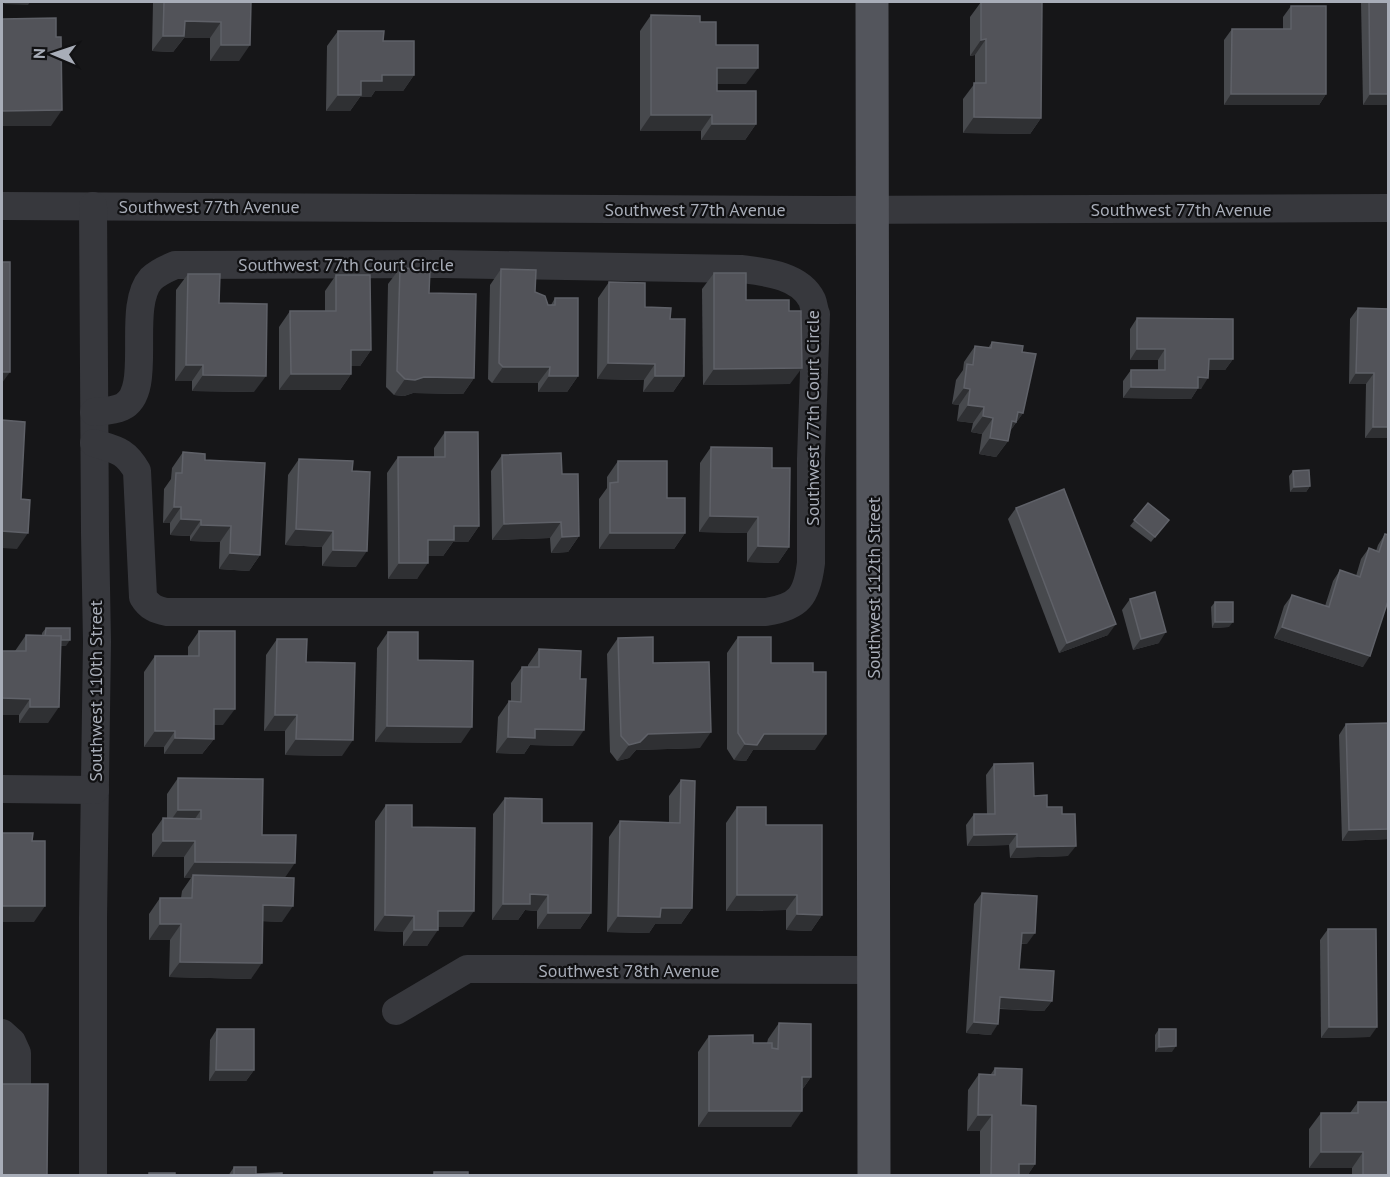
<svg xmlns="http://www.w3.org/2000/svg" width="1390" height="1177" font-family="'PT Sans',sans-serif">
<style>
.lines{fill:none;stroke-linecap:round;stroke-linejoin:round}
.minor{stroke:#37383d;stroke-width:28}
.major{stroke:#53555c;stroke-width:33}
.wall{fill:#47494d}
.shaded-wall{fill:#2f3033}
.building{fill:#525359;stroke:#5f6168;stroke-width:1.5}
.labels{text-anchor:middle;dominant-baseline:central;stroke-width:4.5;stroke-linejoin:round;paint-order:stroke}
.street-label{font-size:18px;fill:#a8adb8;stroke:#111113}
</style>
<rect width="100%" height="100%" fill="#161618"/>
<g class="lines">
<!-- minor -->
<g class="minor">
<path d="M2,206L830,210L1388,208"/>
<path d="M93,206L95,533L97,642L93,918V1176"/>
<path d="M94,412C103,411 113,411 122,407C155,392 125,308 151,279C158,272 166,269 175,265L441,264L741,269C765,272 800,275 812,300C814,305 814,310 816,314L811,459V563C807,596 799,607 766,612H167C156,610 149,607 143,597L137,471C125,450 116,450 94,443"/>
<path d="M2,789L95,790"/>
<path d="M396,1011L467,969L874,970"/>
<path d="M2,1033L12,1042L17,1053V1100"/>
</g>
<!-- major -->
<path class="major" d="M872,2L874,1176"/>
</g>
<!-- wall -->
<g class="wall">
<path d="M153,2H251L239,61H210V38H184L173,52L152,51Z"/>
<path d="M981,2L1041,118L1030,134L963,133V99L975,83V55L970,56V17Z"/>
<path d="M1361,2H1389V105H1363Z"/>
<path d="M1291,6L1326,94L1319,105H1224V40L1232,29H1283V17Z"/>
<path d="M651,15L700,22L716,45L746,84H717V91L756,124L745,140H701V131H640V31Z"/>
<path d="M338,31L383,41L414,75L403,91H375L371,97H360L350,111H326L327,46Z"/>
<path d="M400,268L429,293L474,378L463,394L413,393L404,396L394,395L386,387L388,284Z"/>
<path d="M501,269L535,292L548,305H551L555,298L578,376L567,392H538V383H492L488,379L490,285Z"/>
<path d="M714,273L790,384L703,385L702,289Z"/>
<path d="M188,274L219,303L254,392L192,391V381H175L176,290Z"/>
<path d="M336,275L371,350L360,366H351V374L340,390H279V327L290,311H325V291Z"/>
<path d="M609,282L645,307L670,319L684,376L673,392H643L644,380L597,379L598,298Z"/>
<path d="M1358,308L1389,309V438H1365L1366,384H1349L1350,319Z"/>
<path d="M1137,318L1233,359L1225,370H1208L1201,389L1198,388L1191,399L1123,398V381L1131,370H1158V360H1130V329Z"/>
<path d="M992,342L1022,352L1023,413L1010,431L1008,441L996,457L979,454L982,434L971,432L973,423L957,421L959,405L952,404L956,380L963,370L964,362L975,346L988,348Z"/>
<path d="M445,432L479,526L468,542H453L443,556H428L417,579H388L387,473L398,457H434V448Z"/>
<path d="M711,447L772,468L789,547L778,563L747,562V533L699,532L700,463Z"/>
<path d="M183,452L205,460L260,555L249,571L219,569L220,542L190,541V536L170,535V523H163L164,489L171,479L172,468Z"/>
<path d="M502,455L562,474L579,536L568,552L551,553L550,538L492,540L491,471Z"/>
<path d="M299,459L352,471L356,567L322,566V547L285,545L288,475Z"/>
<path d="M618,461L667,498L685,533L674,549H599V499L607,488V477Z"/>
<path d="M1293,471L1310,486L1306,492H1290L1289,476Z"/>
<path d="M1148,503L1169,520L1151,542L1130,526Z"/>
<path d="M1016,508L1108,635L1059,653L1008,519Z"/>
<path d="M1385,534L1363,667L1274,638L1284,606L1292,595L1325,606L1333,581L1340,570L1356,576L1361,559L1369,548L1376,551L1378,545Z"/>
<path d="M1130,599L1159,643L1133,650L1122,610Z"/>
<path d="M1215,602L1229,627L1212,628L1211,607Z"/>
<path d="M46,628L66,646H61L48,723H19V715H2V651H15L26,635L42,636V633Z"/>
<path d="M199,631L223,725H214V739L202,754H164V747H144V672L155,656H188V647Z"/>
<path d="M388,632L418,660L461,743L375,742L377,648Z"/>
<path d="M738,637L771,663L815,750H753L746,761L734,760L727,749V653Z"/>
<path d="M618,638L653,663L700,748L636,750L629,758L617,761L610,752L607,654Z"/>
<path d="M277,639L306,662L342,756L285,755V731H264L266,655Z"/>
<path d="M539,649L573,746L530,745L524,754L496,753L498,717L509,701H511V683L522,667H528V665Z"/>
<path d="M1346,724L1389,839L1342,841L1339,735Z"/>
<path d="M994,764L1034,796L1047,807L1062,814L1068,856L1010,858L1009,845L967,846L966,825L974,814H987L986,775Z"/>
<path d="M178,778L262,835L285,878L282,922L263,921L251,979L169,977L170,940H149V914L160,898H181L182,891L191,878H184V857H152V834L163,818H167V794Z"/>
<path d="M681,780L692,908L681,924H655L649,933L607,932L609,837L620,821L669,822V796Z"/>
<path d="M505,798L542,823L591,913L580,929H537V911L525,910L518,920H492L493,814Z"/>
<path d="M386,805L412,827L463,927H438L427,946H403V932L374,931L375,821Z"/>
<path d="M737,807L822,915L811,931L786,930V910L726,911V823Z"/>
<path d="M982,893L1027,944H1021L1019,969L1052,1001L1044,1011L999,1009L991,1035L966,1033L974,904Z"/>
<path d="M1328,929L1370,1037L1321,1038L1320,940Z"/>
<path d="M779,1023L811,1077L802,1090L791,1127H698V1052L709,1036L753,1043H767L768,1039Z"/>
<path d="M217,1029L254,1070L246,1081H209L210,1040Z"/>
<path d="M1159,1029L1172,1052H1155V1035Z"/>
<path d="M995,1068L1021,1105L1035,1164L1027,1176H980V1131H967L968,1090L979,1074H991Z"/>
<path d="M1358,1102L1389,1176H1352V1168H1309V1129L1321,1113H1350Z"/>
<path d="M234,1167L256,1174L282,1176H228Z"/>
</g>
<!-- shaded-wall -->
<g class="shaded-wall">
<path d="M6,2H30L28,5L4,4Z"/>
<path d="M185,21L221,22L210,38H184L173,52L152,51L163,36Z"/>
<path d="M986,39L975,55L970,56L981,40Z"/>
<path d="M221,45H250L239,61H210Z"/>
<path d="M717,68H758L746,84H706Z"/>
<path d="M382,75H414L403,91H375L371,97H360L350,111H326L338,95L361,81Z"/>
<path d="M1231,94H1326L1319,105H1224Z"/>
<path d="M1370,94H1389V105H1363Z"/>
<path d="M62,110L51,126H2V111Z"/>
<path d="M651,115H712L701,131H640Z"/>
<path d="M974,117L1041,118L1030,134L963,133Z"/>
<path d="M712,124H756L745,140H701Z"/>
<path d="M1137,349H1165L1158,360H1130Z"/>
<path d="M351,350H371L360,366H340Z"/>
<path d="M1209,359H1233L1225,370H1201Z"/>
<path d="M608,363L655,364L644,380L597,379Z"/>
<path d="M186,365H203L192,381H175Z"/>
<path d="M503,367H550L538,383H492Z"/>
<path d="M802,368L790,384L703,385L714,369Z"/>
<path d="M2,372H10L2,383Z"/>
<path d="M1356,373H1374L1366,384H1349Z"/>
<path d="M291,374H351L340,390H279Z"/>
<path d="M203,375L266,376L254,392L192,391Z"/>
<path d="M549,376H578L567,392H538Z"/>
<path d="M655,376H684L673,392H643Z"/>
<path d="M424,377L474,378L463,394L413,393L404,396L394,395L405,379Z"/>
<path d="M1198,377L1208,378L1201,389L1198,388L1191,399L1123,398L1131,387Z"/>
<path d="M964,388L970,389L959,405L952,404Z"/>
<path d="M968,405L984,407L973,423L957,421Z"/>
<path d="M1018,412L1023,413L1005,438L1001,437Z"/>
<path d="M983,416L993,418L982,434L971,432Z"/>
<path d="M1373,427H1389V438H1365Z"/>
<path d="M990,438L1008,441L996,457L979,454Z"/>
<path d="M1310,486L1306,492H1290L1294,487Z"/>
<path d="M174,507H181L170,523H163Z"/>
<path d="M710,516L758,517L747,533L699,532Z"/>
<path d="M181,519L201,520L190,536L170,535Z"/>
<path d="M561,522L550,538L492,540L504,524Z"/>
<path d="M201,525L231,526L220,542L190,541Z"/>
<path d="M454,526H479L468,542H453L443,556H417L428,540Z"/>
<path d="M296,529L333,531L322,547L285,545Z"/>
<path d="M2,531L28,533L17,549L2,548Z"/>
<path d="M610,533H685L674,549H599Z"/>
<path d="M579,536L568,552L551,553L562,537Z"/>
<path d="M758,546L789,547L778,563L747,562Z"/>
<path d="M333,550L367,551L356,567L322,566Z"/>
<path d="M230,553L260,555L249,571L219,569Z"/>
<path d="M399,563H428L417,579H388Z"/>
<path d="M1215,622H1233L1229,627L1212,628Z"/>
<path d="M1116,624L1108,635L1059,653L1067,643Z"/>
<path d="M1282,627L1370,656L1363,667L1274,638Z"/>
<path d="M1166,632L1159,643L1133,650L1141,639Z"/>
<path d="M45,640H70L66,646L41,645Z"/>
<path d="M2,698L30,699L19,715H2Z"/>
<path d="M30,707H59L48,723H19Z"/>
<path d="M214,709H235L223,725H203Z"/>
<path d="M275,715H297L285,731H264Z"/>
<path d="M387,726L472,727L461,743L375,742Z"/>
<path d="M535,729L584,730L573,746L530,745L524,754L496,753L508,737Z"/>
<path d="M155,731H175L164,747H144Z"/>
<path d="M711,732L700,748L636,750L629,758L617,761L629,745L648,734Z"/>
<path d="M764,734H826L815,750H753L746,761L734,760L745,744Z"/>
<path d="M175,738L214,739L202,754H164Z"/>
<path d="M296,739L353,740L342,756L285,755Z"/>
<path d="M178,810H201L190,826H167Z"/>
<path d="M1389,829V839L1342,841L1349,830Z"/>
<path d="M1017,834L1009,845L967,846L974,835Z"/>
<path d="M163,841H195L184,857H152Z"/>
<path d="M1076,846L1068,856L1010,858L1017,847Z"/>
<path d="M195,862L295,863L284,879L193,875L191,878H184Z"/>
<path d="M530,894L548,895L537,911L525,910L518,920H492L503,904Z"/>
<path d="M737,895H797L786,910L726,911Z"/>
<path d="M263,905L293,906L282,922L252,921Z"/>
<path d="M2,906H45L34,922H2Z"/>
<path d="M661,908H692L681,924H655L649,933L607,932L618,916Z"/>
<path d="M438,911H474L463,927H427Z"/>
<path d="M548,913H591L580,929H537Z"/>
<path d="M797,914L822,915L811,931L786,930Z"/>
<path d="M385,915L414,916L403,932L374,931Z"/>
<path d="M160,924H181L170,940H149Z"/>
<path d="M414,930H438L427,946H403Z"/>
<path d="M1022,933H1035L1027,944L1014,943Z"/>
<path d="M180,962L262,963L251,979L169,977Z"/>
<path d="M1000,997L1052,1001L1044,1011L992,1008Z"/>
<path d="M974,1022L998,1024L991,1035L966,1033Z"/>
<path d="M1329,1027H1377L1370,1037L1321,1038Z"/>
<path d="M1176,1046L1172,1052H1155L1159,1047Z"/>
<path d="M216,1070H254L246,1081H209Z"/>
<path d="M802,1077H811L800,1093Z"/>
<path d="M709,1111H802L791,1127H698Z"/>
<path d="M978,1115H992L980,1131H967Z"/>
<path d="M1321,1152H1363L1352,1168H1309Z"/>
<path d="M1019,1164H1035L1027,1176H1011Z"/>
</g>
<!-- building -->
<g class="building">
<path d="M164,2H251L250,45H221V22L185,21L184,36H163Z"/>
<path d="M981,2H1042L1041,118L974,117V83H986V39L981,40Z"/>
<path d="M1369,2H1389V94H1370Z"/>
<path d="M1291,6H1326V94H1231L1232,29H1291Z"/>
<path d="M651,15L700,16V22H716V45H758V68H717V91H756V124H712V115H651Z"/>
<path d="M56,18V37H61L62,110L2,111V19Z"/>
<path d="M338,31H384L383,41H414V75H382V81H361V95H338Z"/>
<rect x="2" y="262" width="8" height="110"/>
<path d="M400,268L430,269L429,293L476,294L474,378L424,377L415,380L405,379L397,371Z"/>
<path d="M501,269L536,270L535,292L545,296L548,305H555V298H578V376H549L550,367H503L499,363Z"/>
<path d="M714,273H746V300H789V311H801L802,368L714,369Z"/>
<path d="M188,274H220L219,303L267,304L266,376L203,375V365H186Z"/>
<path d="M336,275H370L371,350H351V374H291L290,311H336Z"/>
<path d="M609,282L645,283V307L671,308L670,319H685L684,376H655V364L608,363Z"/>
<path d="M1358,308L1389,309V427H1373L1374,373H1356Z"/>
<path d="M1137,318L1233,319V359H1209L1208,378L1198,377V388L1131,387V370H1165V349H1137Z"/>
<path d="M992,342L1023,346L1022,352L1036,354L1023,413L1018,412L1016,422L1012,421L1008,441L990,438L993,418L983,416L984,407L968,405L970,389L964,388L967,364L973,365L975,346L991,348Z"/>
<path d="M2,420L25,422L21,499L30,500L28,533L2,531Z"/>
<path d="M445,432H478L479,526H454V540H428V563H399L398,457H445Z"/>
<path d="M711,447L772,448V468H790L789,547L758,546V517L710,516Z"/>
<path d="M183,452L205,454V460L265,463L260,555L230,553L231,526L201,525V520L181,519V507H174L176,473H182Z"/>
<path d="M561,453L562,474H578L579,536L562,537L561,522L504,524L502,455Z"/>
<path d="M299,459L353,461L352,471L370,472L367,551L333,550V531L296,529Z"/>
<path d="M618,461H667V498H685V533H610V483L618,482Z"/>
<path d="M1309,470L1310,486L1294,487L1293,471Z"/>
<path d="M1064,489L1116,624L1067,643L1016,508Z"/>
<path d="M1148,503L1169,520L1155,537L1134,520Z"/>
<path d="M1385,534L1389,535V598L1370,656L1282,627L1292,595L1329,607L1340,570L1360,577L1369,548L1379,552Z"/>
<path d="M1155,592L1166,632L1141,639L1130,599Z"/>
<rect x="1215" y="602" width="18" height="20"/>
<path d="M46,628H70V640H61V636H45Z"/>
<path d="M199,631H235V709H214V739L175,738V731H155V656H199Z"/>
<path d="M388,632H418V660L473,661L472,727L387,726Z"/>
<path d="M26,635L61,636L59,707H30V699L2,698V651H26Z"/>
<path d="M653,637V663L709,662L711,732L648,734L640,742L629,745L621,736L618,638Z"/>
<path d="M738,637H771V663H813V672H826V734H764L757,745L745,744L738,733Z"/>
<path d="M277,639H307L306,662L355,663L353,740L296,739L297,715H275Z"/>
<path d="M539,649L581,651L580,679H586L584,730L535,729V738L508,737L509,701L521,702L522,667H539Z"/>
<path d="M1389,723V829L1349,830L1346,724Z"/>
<path d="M1033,763L1034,796L1047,795V807H1062V814H1075L1076,846L1017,847V834L974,835V814H995L994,764Z"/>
<path d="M178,778L263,779L262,835H296L295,863L195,862V841H163V818L201,819V810H178Z"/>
<path d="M681,780L695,781L692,908H661L660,917L618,916L620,821L680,823Z"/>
<path d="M505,798L542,799V823H592L591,913H548V895L530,894V904H503Z"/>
<path d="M386,805H412V827L475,828L474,911H438V930H414V916L385,915Z"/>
<path d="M737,807H766V825H822V915L797,914V895H737Z"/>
<path d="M2,833H33L32,841H45V906H2Z"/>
<path d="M193,875L294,878L293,906L263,905L262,963L180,962L181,924H160V898H192Z"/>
<path d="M982,893L1037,896L1035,933H1022L1019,969L1054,971L1052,1001L1000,997L998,1024L974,1022Z"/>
<path d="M1328,929H1376L1377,1027H1329Z"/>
<path d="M779,1023L811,1024V1077H802V1111H709V1036L753,1035V1043H772V1048L778,1049Z"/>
<path d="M217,1029H254V1070H216Z"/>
<path d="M1159,1029H1176V1046L1159,1047Z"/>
<path d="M995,1068L1022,1069L1021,1105L1036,1106L1035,1164H1019V1176H991L992,1115H978L979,1074L995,1075Z"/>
<path d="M2,1084H48L47,1176H2Z"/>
<path d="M1358,1102H1389V1176H1363V1152H1321V1113H1358Z"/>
<path d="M234,1167H256V1174L282,1173V1176H234Z"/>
<rect x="434" y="1172" width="34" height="4"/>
<rect x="149" y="1173" width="26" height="3"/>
</g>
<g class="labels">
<!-- street labels -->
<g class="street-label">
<text x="209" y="206">Southwest 77th Avenue</text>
<text x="695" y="209">Southwest 77th Avenue</text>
<text x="1181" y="209">Southwest 77th Avenue</text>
<text x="346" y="264">Southwest 77th Court Circle</text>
<text transform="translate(812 418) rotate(-90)">Southwest 77th Court Circle</text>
<text transform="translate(873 588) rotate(-90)">Southwest 112th Street</text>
<text transform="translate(95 691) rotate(-90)">Southwest 110th Street</text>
<text x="629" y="970">Southwest 78th Avenue</text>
</g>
</g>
<!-- border -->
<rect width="1390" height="1177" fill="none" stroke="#a8adb8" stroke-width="6"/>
<!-- north arrow -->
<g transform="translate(54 54) rotate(272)" stroke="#111113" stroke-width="4.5" paint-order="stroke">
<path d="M0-4.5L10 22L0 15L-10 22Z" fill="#a8adb8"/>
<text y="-9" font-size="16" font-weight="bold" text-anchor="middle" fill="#a8adb8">N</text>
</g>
</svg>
